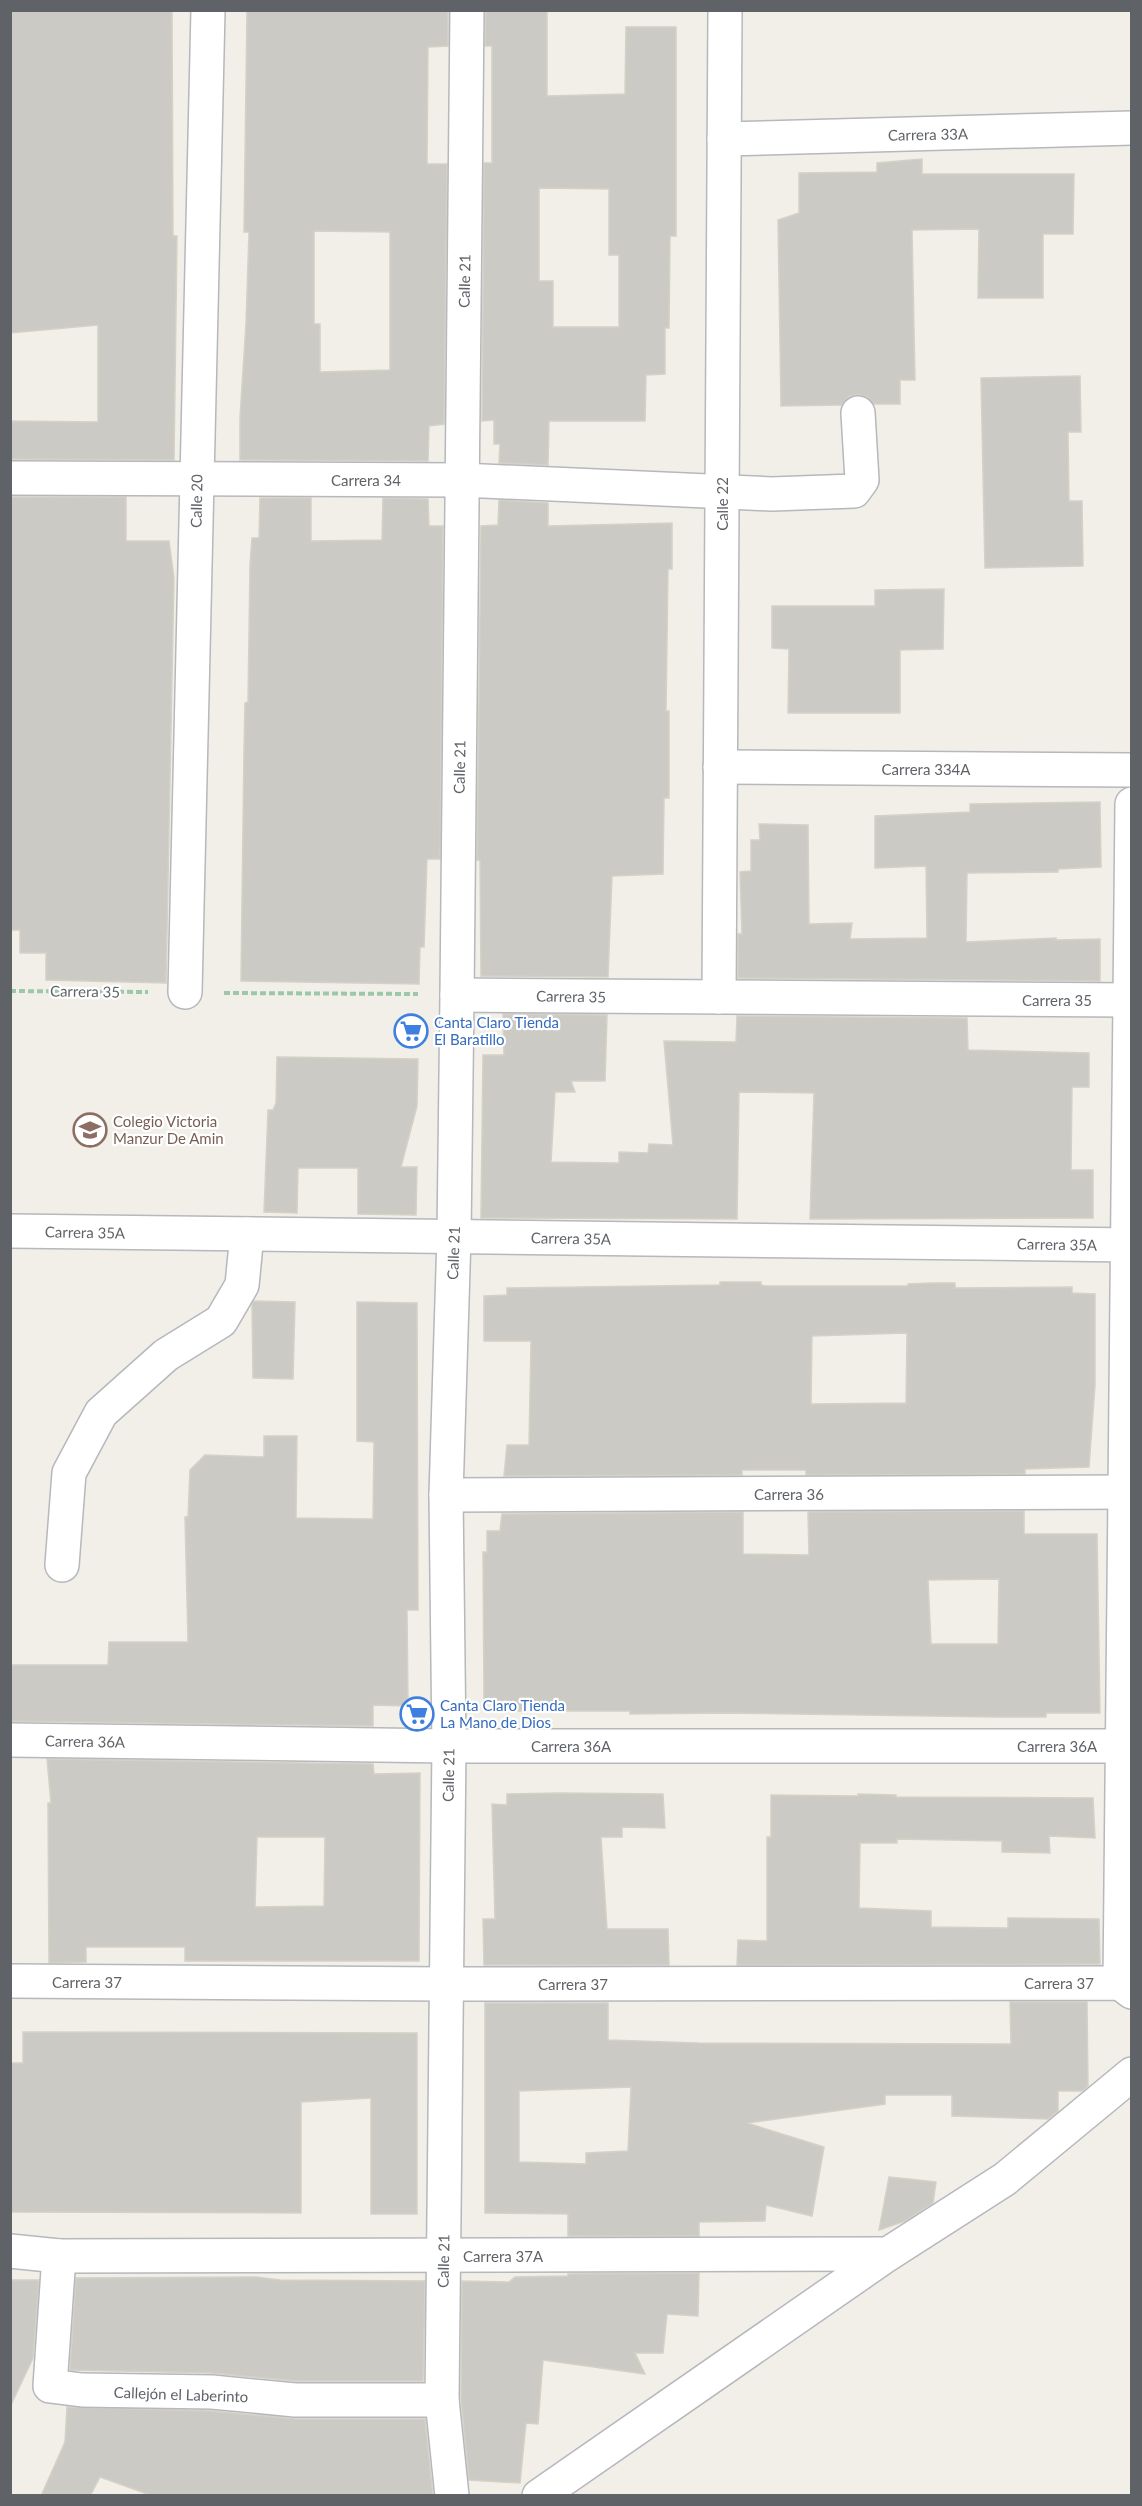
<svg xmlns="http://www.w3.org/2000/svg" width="1142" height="2506" font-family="Lato,sans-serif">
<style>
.building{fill:#cccac5;stroke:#d6d1c6;stroke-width:1.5;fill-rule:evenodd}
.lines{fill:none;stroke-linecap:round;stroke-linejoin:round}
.minor-casing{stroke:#b5b8bc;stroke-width:36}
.path{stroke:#9cc7a9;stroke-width:4;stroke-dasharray:6 3;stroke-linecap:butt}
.minor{stroke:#fff;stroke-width:33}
.labels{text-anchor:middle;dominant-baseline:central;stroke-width:4.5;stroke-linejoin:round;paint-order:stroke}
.street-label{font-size:15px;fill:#5f6368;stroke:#fff}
.shop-label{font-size:15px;fill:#366cbe;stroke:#fff;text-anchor:start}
.education-label{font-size:15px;fill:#785e54;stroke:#fff;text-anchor:start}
</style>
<rect width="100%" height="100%" fill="#f1efe8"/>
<!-- building -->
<g class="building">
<path d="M10,10H172L173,236H177L174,460L10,459V421L98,422V325L10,333Z"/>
<path d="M247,10H448V46L428,47L427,164H447L444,424L429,426L428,461L240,460V417L246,324L249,232H244ZM314,231L390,232V370L320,372V324H314Z"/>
<path d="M486,10H547V96L625,94L626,27H676V236H670L669,328H665V374L646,375L645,421H549L548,465L499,463L500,444H494V420L482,421L484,163H492V46H485ZM539,188L609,189V255H619V327H553V281H539Z"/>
<path d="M922,159V174H1074L1073,234H1043V298H978L979,229L912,230L915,380H900V404H874L867,397L857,394L848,397L841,405L781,406L778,220L799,213V173L877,172V163Z"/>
<path d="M1080,376L1081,432H1068L1069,501H1082L1083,566L985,568L981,378Z"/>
<path d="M10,497H126V541H169L174,578L166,983L46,980V953H20V930H10Z"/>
<path d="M260,498H311V541L382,540L383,498L428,499L429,526H443L440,859H427L424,947H420L419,984L241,981L244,749L245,703L248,702L250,564L252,538H259Z"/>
<path d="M499,500L548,503V526L672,523V569H668L666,711H669V798H664L663,874L612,876L608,977L481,976L480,860H477L481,526L498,525Z"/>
<path d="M944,589L943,649L900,650V713H788L789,649L772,648V606H875V590Z"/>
<path d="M1100,802L1101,867L1058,869V872L967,873L966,942L1056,938V940L1100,939V981L738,978V934H742L740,872L751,871V840H760L759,824L808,825L809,924L852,923L850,939L927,938L926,866L875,868V816L970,812V804Z"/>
<path d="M503,1014L607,1015L605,1081H571L575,1092H555L551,1162L619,1163V1152L648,1153L649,1144L673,1145L664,1041L736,1042L737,1016L967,1018L968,1050L1089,1053V1087H1072L1071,1170H1093V1218L810,1219L814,1093L739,1092L737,1219L481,1218L483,1055H504Z"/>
<path d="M277,1057L418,1059L417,1106L401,1167H417L416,1215L358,1214V1168H298L297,1213L264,1212L268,1110H273L276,1103Z"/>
<path d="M720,1282H761V1285L766,1286H908V1284L931,1283H955V1288L1072,1287V1293L1095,1294V1385L1089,1467L1025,1469V1474L806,1475V1470H742V1475L504,1476L507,1445H529L531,1341H484V1296L507,1295V1288L720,1285ZM907,1333L906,1403L811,1404L812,1336Z"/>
<path d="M254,1301L295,1302L293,1379L253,1378L252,1304Z"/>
<path d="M357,1302L417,1303L418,1610H407L408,1706L373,1705V1726L10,1721V1665H108L109,1642H188L185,1517H188L190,1470L205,1455L264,1457V1436H297L296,1518L373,1519L374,1442L357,1441Z"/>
<path d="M1024,1511V1534H1097L1100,1713H1046V1717H996L723,1713L630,1714V1711H506V1701H484L483,1552H487V1531H500L502,1514L743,1512V1554L809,1555L808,1512ZM999,1579L998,1644H931L928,1580Z"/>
<path d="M47,1759L373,1764L374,1774L420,1773L419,1961H185V1947H86V1962L49,1963L48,1803H51ZM257,1837H325L324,1906L255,1907Z"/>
<path d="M560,1793L663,1794L665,1828L622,1827V1837H601L607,1929H668L669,1965H484L483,1919H495L492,1804L507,1805V1794Z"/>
<path d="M858,1794L896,1795V1797L1093,1798L1095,1838L1049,1836L1050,1853L1002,1852V1841L897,1839V1843H860L859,1908L931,1911V1927L1008,1928V1918L1099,1919L1100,1964L737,1965L738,1940L767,1941V1837H771V1795L858,1796Z"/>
<path d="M1010,2002H1087L1088,2086L1082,2091H1058V2111L1048,2119L952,2116V2095H885V2104L747,2123L824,2147L812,2216L766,2205L765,2221L699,2222V2236H568V2214L485,2213V2003H608V2040L698,2043L1011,2044ZM631,2087L628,2151L586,2153V2164L519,2162V2091Z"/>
<path d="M23,2032L417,2033V2214H371V2098L301,2102V2213L10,2212V2063H23Z"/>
<path d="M889,2177L936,2182L933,2203L905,2221L879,2230Z"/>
<path d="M699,2273L698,2316L667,2314L663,2353H635L645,2374L543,2360L538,2424L526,2423L520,2483L469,2480L461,2399L462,2281L509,2282L515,2277L568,2276V2274Z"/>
<path d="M256,2277L280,2280L425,2281L423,2381H296L212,2373L70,2370L76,2278Z"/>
<path d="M10,2280H39L33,2358L10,2407Z"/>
<path d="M67,2407L211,2411L295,2419H425L433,2496H153L100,2477L90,2496H41L65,2442Z"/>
</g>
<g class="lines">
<defs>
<g id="minor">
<path d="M724,139L1132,128"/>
<path d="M10,478L462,480L772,494L854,491L862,480L858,413"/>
<path d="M720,767L1132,770"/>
<path d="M185,992L208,10"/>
<path d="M457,995L1131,1000"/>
<path d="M719,997L725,10"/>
<path d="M10,1231L1132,1245"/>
<path d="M446,1495L1132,1492"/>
<path d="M62,1565L69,1473L101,1413L166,1355L221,1321L242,1285L247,1234"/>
<path d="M10,1740L449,1746H1132"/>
<path d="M10,1981L446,1984L1120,1983L1132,1992"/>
<path d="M1120,1983L1132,804"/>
<path d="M10,2251L59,2256L888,2254"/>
<path d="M59,2256L50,2386L82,2390L212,2392L295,2400H442"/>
<path d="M452,2496L442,2400L449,1746L446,1495L454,1236L457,995L467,10"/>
<path d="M539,2496L888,2254L1005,2179L1132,2074"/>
</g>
</defs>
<!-- minor casing -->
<use href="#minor" class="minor-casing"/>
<!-- path -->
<g class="path">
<path d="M10,991L148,992"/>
<path d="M224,993L418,994"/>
</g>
<!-- minor -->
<use href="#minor" class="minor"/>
</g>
<!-- icons -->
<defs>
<symbol id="supermarket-ring" viewBox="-11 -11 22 22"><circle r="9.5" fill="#fff" stroke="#3f7fe0" stroke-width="1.5"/><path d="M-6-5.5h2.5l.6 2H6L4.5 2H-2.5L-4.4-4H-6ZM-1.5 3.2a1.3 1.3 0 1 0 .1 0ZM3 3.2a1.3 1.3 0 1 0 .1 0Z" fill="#3f7fe0"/></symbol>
<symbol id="school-ring" viewBox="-11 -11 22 22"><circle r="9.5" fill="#fff" stroke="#8d6e63" stroke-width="1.5"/><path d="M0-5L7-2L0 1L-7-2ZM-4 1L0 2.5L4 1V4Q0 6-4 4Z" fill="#8d6e63"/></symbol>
</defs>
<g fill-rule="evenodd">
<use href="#supermarket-ring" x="392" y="1012" width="38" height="38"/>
<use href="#school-ring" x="71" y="1111" width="38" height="38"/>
<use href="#supermarket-ring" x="398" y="1695" width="38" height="38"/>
</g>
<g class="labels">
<!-- street labels -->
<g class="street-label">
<text transform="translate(928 134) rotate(-1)">Carrera 33A</text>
<text transform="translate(464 281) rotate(-89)">Calle 21</text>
<text x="366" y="480">Carrera 34</text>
<text transform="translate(196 501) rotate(-89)">Calle 20</text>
<text transform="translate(722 504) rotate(-90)">Calle 22</text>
<text transform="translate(459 767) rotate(-89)">Calle 21</text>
<text x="926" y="769">Carrera 334A</text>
<text transform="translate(85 991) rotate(1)">Carrera 35</text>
<text transform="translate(571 996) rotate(1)">Carrera 35</text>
<text x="1057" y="1000">Carrera 35</text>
<text transform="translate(85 1232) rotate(1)">Carrera 35A</text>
<text transform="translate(571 1238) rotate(1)">Carrera 35A</text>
<text transform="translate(1057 1244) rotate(1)">Carrera 35A</text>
<text transform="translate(453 1253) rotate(-88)">Calle 21</text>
<text x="789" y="1494">Carrera 36</text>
<text transform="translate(85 1741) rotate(1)">Carrera 36A</text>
<text x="571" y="1746">Carrera 36A</text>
<text x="1057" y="1746">Carrera 36A</text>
<text transform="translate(448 1775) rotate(-89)">Calle 21</text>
<text x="87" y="1982">Carrera 37</text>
<text x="1059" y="1983">Carrera 37</text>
<text x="573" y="1984">Carrera 37</text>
<text x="503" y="2256">Carrera 37A</text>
<text transform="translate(443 2261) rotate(-89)">Calle 21</text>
<text transform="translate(181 2394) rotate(2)">Callejón el Laberinto</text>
</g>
<!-- shop labels -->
<g class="shop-label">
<text x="434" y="1022">Canta Claro Tienda<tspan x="434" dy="17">El Baratillo</tspan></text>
<text x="440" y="1705">Canta Claro Tienda<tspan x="440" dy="17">La Mano de Dios</tspan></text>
</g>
<!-- education labels -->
<g class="education-label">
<text x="113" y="1121">Colegio Victoria<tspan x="113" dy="17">Manzur De Amin</tspan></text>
</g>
</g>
<!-- border -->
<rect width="1142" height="2506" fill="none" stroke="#5f6368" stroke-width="24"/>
</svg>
